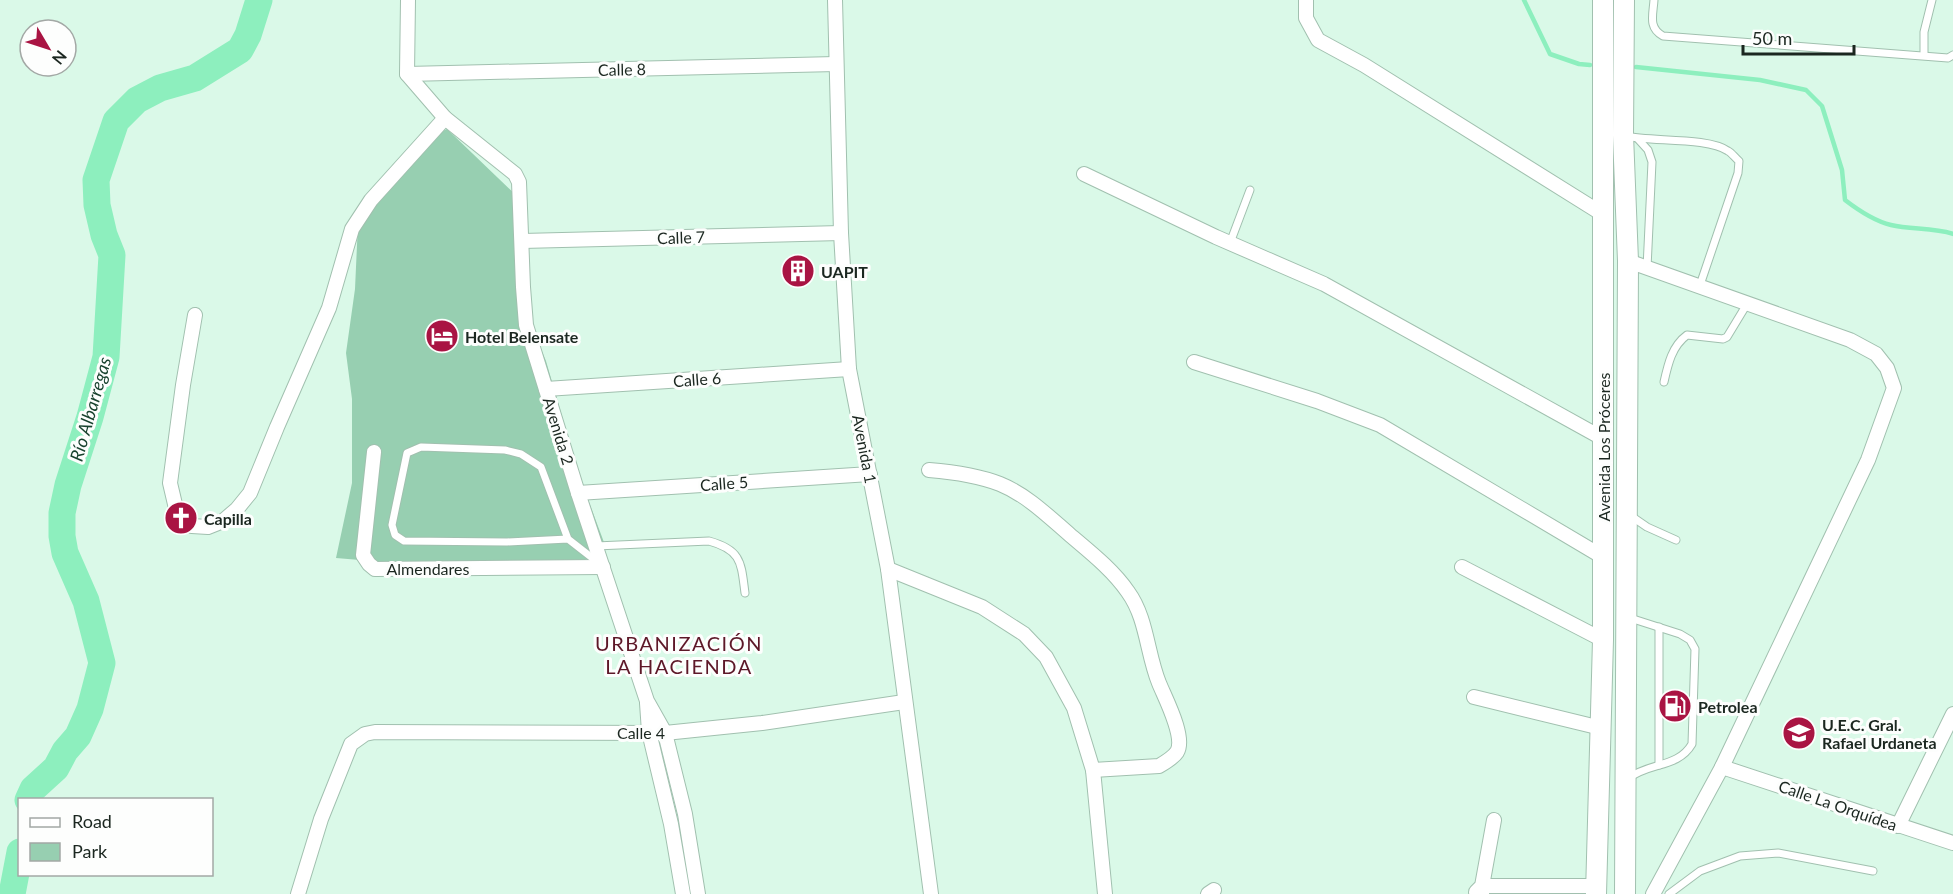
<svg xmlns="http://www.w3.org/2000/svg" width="1953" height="894" font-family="Lato,sans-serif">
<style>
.green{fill:#97cfb1}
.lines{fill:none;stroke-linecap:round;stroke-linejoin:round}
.stream{stroke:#8defbe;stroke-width:4.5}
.river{stroke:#8defbe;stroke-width:27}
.service-casing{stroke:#a1c0af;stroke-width:9}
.minor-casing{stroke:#a1c0af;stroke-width:16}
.secondary-casing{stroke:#a1c0af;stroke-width:22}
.service{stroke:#fff;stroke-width:7}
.minor{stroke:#fff;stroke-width:14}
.secondary{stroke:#fff;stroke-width:20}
.labels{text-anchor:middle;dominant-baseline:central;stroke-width:6;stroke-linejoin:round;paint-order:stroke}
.street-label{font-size:16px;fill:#1b2720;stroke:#fdfefd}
.poi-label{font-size:16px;font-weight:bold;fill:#1b2720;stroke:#fdfefd;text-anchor:start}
.water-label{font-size:18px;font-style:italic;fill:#19432f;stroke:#fdfefd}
.quarter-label{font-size:20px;letter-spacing:1.5px;fill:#5d1828;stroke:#fdfefd}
</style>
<rect width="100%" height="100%" fill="#daf9e8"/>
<!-- green -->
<path class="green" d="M447,129L519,198L528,318L546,361L580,478L605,545L585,560L395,563L336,558L352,483V399L346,353L355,289L358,223L438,133Z"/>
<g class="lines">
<!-- stream -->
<g class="stream">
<path d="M1524,0L1550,54L1579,64L1590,65"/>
<path d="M1636,67L1760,80L1806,90L1822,106L1842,170L1845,200C1858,210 1874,221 1891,225C1911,230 1933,227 1953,234"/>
</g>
<!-- river -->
<g class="river">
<path d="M28,800L33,789L56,768L65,751L78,736L90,709L102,663L86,601L65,553L62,536V513L68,485L90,417L106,357L112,255L104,235L97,205L96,180L116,121L137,100L160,88L195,78L240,50L248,35L259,0"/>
<path d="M12,894L20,852"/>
</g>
<defs>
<g id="service">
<path d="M1654,0C1653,15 1648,28 1663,36L1948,58L1953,55"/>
<path d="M1924,55V32L1932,0"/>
<path d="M1625,136C1651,142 1708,137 1728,151C1732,153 1735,158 1739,161L1738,173L1699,288"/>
<path d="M1638,139L1648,150L1652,162L1647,268"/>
<path d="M1230,243L1250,190"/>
<path d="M1664,382C1668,364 1672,346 1687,335L1723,339L1727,337L1747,304"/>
<path d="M1631,516L1647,527L1676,540"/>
<path d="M568,539L507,542L404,541L395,535L392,525L407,453L421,447L505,450L521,454L541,467L568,539L600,564"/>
<path d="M596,546L709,541C742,550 741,563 745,593"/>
<path d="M1659,627V765"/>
<path d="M1629,778C1650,762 1678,768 1692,744L1695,649L1690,640L1680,634L1630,618"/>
<path d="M1669,894L1700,871L1740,856L1778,853L1873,871"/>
</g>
<g id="minor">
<path d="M408,0L407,74L445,118L515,174L519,182L523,287L526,325L578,493L647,701L665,733L685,814L698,894"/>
<path d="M835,0L841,233L849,369L888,569L931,894"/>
<path d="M1306,0V18L1318,40L1364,65L1604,215"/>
<path d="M407,74L836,64"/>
<path d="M1084,174L1216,237L1324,284L1602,438"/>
<path d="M522,241L841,233"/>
<path d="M1628,261L1850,340L1876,354L1887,368L1894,388L1868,460L1722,767L1653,894"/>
<path d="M195,315L183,385L170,483L178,517L192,526L208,527L223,521L237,509L250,493L277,427L329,308L352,229L371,200L445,118"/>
<path d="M1194,362L1317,401L1380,425L1603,557"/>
<path d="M546,389L849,369"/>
<path d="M374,452L363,555L369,564L375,569L603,567"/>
<path d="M929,470C953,472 977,475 1000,484C1027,495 1048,516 1070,535C1090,552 1113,570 1128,592C1147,618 1147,654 1159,683C1165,698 1186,737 1177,752C1173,758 1166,762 1159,766L1093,770"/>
<path d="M578,493L870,474"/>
<path d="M1462,567L1603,640"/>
<path d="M888,569L982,607L1024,634L1046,657L1074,708L1093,770L1105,894"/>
<path d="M1474,697L1601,728"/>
<path d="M647,703L649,732L671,824L683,894"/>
<path d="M1722,767L1953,843"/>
<path d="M1898,826L1953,714"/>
<path d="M1476,892L1482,886L1494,820"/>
<path d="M298,894L321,819L351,744L365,734L375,732L665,733L762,723L904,702"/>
<path d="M1208,894L1214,890"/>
<path d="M1482,894V886H1596"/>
</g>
<g id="secondary">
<path d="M1624,0L1623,135L1628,261L1625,894"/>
<path d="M1596,894L1603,640V0"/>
</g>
</defs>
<!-- service casing -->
<use href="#service" class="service-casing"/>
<!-- minor casing -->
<use href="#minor" class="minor-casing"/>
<!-- secondary casing -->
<use href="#secondary" class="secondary-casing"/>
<!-- service -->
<use href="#service" class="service"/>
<!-- minor -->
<use href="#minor" class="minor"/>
<!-- secondary -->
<use href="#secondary" class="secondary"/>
</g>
<!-- icons -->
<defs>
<symbol id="building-disc" viewBox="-11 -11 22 22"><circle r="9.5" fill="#a91443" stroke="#fdfefd"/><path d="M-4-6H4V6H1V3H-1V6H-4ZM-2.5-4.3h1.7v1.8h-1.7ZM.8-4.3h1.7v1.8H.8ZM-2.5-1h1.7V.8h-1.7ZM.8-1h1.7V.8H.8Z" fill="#fff"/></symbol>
<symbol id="hotel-disc" viewBox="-11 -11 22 22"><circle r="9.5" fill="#a91443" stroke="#fdfefd"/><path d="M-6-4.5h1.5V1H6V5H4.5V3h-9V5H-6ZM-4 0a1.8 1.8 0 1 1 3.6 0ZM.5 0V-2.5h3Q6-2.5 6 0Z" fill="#fff"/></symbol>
<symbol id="church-disc" viewBox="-11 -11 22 22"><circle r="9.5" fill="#a91443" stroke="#fdfefd"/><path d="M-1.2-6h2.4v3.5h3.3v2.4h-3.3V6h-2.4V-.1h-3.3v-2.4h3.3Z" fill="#fff"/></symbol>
<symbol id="fuel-disc" viewBox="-11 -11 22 22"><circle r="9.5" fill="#a91443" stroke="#fdfefd"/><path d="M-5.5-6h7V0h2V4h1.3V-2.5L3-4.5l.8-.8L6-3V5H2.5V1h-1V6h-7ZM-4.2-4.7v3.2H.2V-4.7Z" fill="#fff"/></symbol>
<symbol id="school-disc" viewBox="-11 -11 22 22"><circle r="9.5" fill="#a91443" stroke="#fdfefd"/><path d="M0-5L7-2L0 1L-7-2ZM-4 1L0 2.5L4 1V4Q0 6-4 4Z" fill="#fff"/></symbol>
</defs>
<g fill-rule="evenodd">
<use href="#building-disc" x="779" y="252" width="38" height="38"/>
<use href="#hotel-disc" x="423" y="317" width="38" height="38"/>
<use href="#church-disc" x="162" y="499" width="38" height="38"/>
<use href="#fuel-disc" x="1656" y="687" width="38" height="38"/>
<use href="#school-disc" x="1780" y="714" width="38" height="38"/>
</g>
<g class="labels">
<!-- street labels -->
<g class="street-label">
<text transform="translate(622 69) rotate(-1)">Calle 8</text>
<text transform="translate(681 237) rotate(-2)">Calle 7</text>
<text transform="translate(697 379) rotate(-4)">Calle 6</text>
<text transform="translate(559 431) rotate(73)">Avenida 2</text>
<text transform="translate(1603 447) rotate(-90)">Avenida Los Próceres</text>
<text transform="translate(865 449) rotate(79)">Avenida 1</text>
<text transform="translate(724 483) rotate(-4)">Calle 5</text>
<text x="428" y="568">Almendares</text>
<text x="641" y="732">Calle 4</text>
<text transform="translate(1838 805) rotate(19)">Calle La Orquídea</text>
</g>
<!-- poi labels -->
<g class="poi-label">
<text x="821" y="271">UAPIT</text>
<text x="465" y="336">Hotel Belensate</text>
<text x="204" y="518">Capilla</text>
<text x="1698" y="706">Petrolea</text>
<text x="1822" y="724">U.E.C. Gral.<tspan x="1822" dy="18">Rafael Urdaneta</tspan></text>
</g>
<!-- water labels -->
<g class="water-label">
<text transform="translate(90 409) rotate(-74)">Río Albarregas</text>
</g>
<!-- quarter labels -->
<g class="quarter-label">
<text x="679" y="643">URBANIZACIÓN<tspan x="679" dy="23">LA HACIENDA</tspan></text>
</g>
</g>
<!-- legend -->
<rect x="18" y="798" width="195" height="78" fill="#fdfefd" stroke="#a3a8a5" stroke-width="1.5"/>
<rect x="30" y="818" width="30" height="9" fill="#ffffff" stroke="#a3a8a5" stroke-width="1.5"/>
<text x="72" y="828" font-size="18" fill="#1b2720">Road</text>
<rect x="30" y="843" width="30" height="18" fill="#97cfb1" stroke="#a3a8a5" stroke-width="1.5"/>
<text x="72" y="858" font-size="18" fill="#1b2720">Park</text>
<!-- north arrow -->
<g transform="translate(48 48) rotate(129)"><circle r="28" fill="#fdfefd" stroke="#a3a8a5" stroke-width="1.5"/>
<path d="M0-4.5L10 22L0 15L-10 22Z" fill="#a91443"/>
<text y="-9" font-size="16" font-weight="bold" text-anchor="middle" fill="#1b2720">N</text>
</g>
<!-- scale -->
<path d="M1743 45v9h111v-9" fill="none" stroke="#1b2720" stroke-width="3"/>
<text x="1752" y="45" font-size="18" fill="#1b2720" stroke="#fdfefd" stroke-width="4.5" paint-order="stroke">50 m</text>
</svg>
